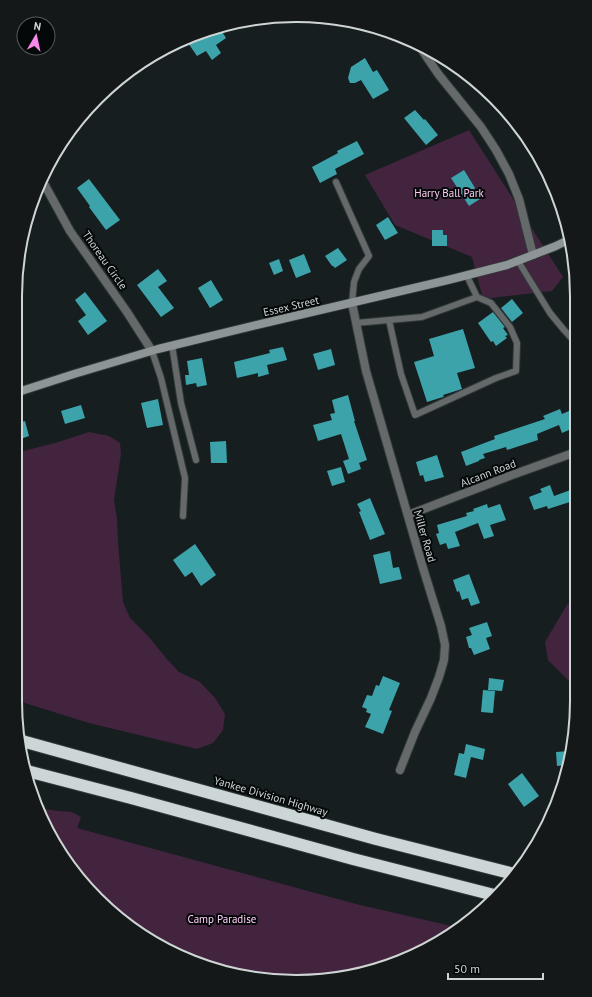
<svg xmlns="http://www.w3.org/2000/svg" width="592" height="997" font-family="'PT Sans',sans-serif">
<style>
.green{fill:#43243f}
.lines{fill:none;stroke-linecap:round;stroke-linejoin:round}
.stream{stroke:#784571;stroke-width:4}
.building{fill:#3da3ab}
.lane-casing{stroke:#303838;stroke-width:8}
.street-casing{stroke:#303838;stroke-width:10}
.secondary-casing{stroke:#303838;stroke-width:10}
.highway-casing{stroke:#303838;stroke-width:14}
.lane{stroke:#656969;stroke-width:6}
.street{stroke:#656969;stroke-width:8}
.secondary{stroke:#8e9596;stroke-width:8}
.highway{stroke:#ccd6d7;stroke-width:12}
.labels{text-anchor:middle;dominant-baseline:central;stroke-width:4;stroke-linejoin:round;paint-order:stroke}
.park-label{font-size:11px;fill:#fecef6;stroke:#050808}
.street-label{font-size:11px;fill:#cfd5d5;stroke:#050808}
.rim{fill:none;stroke:#cfd5d5;stroke-width:2}
</style>
<rect width="100%" height="100%" fill="#161e1f"/>
<!-- green -->
<g class="green">
<path d="M481,88L507,111L539,156L556,195L550,193L547,181L523,142L511,126L488,101L481,90Z"/>
<path d="M469,130L563,277L552,291L483,299L472,257L395,225L365,175Z"/>
<path d="M89,432L109,436L120,443L121,454L114,500L117,518L118,542L123,602L130,618L148,636L166,658L179,672L200,682L215,698L225,714L223,730L213,743L197,749L89,723L15,700V453L55,443Z"/>
<path d="M576,597V688L548,660L545,642L555,625L567,605Z"/>
<path d="M39,808L58,811L72,812L81,817L77,828L356,904L460,928L387,967L296,982L206,967L140,935L73,872Z"/>
</g>
<g class="lines">
<!-- stream -->
<path class="stream" d="M576,630L572,637L576,655"/>
</g>
<!-- building -->
<g class="building">
<path d="M219,27L226,38L216,45L221,53L212,60L206,51L197,56L186,40L195,34Z"/>
<path d="M365,58L373,72L377,70L389,90L373,99L361,80L355,83H350L348,78L351,67Z"/>
<path d="M415,110L424,120L425,119L438,135L426,145L404,118Z"/>
<path d="M357,141L364,154L335,169L337,174L320,183L312,167L338,153L337,151Z"/>
<path d="M464,170L475,188L474,189L480,199L469,206L451,178Z"/>
<path d="M89,179L120,220L106,230L89,207L90,206L77,188Z"/>
<path d="M388,217L398,233L385,240L376,225Z"/>
<path d="M432,230H443V235H447V246H432Z"/>
<path d="M338,248L347,260L335,268L333,266H332L325,256Z"/>
<path d="M304,254L311,272L296,278L289,260Z"/>
<path d="M279,259L283,271L274,275L269,263Z"/>
<path d="M158,269L167,281L158,287L174,308L161,317L137,285Z"/>
<path d="M211,280L223,300L210,308L198,288Z"/>
<path d="M85,292L107,321L88,335L78,321L86,315L75,300Z"/>
<path d="M512,299L523,313L512,322L501,308Z"/>
<path d="M493,312L505,327L503,328L508,335L505,336L507,338L496,346L493,341L491,342L478,323Z"/>
<path d="M463,329L475,368L457,373L462,389L443,395L444,397H443L427,402L414,362L434,356L429,339Z"/>
<path d="M283,347L287,360L267,365L269,374L258,377V373L237,378L234,362L270,353L269,350Z"/>
<path d="M331,349L335,365L318,370L313,354Z"/>
<path d="M202,358L207,385L197,387L196,383L186,385L185,375H189L187,361Z"/>
<path d="M348,395L355,421H354L367,460L359,463L361,469L348,474L343,461L349,459L341,434L318,441L313,425L332,420L330,414L335,413L332,400Z"/>
<path d="M158,399L163,425L147,428L141,403Z"/>
<path d="M81,405L85,418L65,424L61,411Z"/>
<path d="M576,408V427L562,433L559,425L537,434L538,440L507,450L506,447L483,454L485,458L479,460V461L466,466L461,452L495,439L494,436L545,419L543,416L560,409L562,414Z"/>
<path d="M25,421L29,436L15,441V424Z"/>
<path d="M226,441L227,463H211L210,442Z"/>
<path d="M437,455L444,477L425,482L423,475L420,476L416,462Z"/>
<path d="M341,467L345,482L332,486L327,471Z"/>
<path d="M550,485L554,496L576,488V500L548,509L547,506L534,510L529,497L542,492L540,489Z"/>
<path d="M370,498L385,534L370,540L359,512L361,511L357,504Z"/>
<path d="M487,504L488,508L500,504L506,520L490,525L494,536L484,539L478,523L455,532L460,546L448,549L446,543L440,545L436,534L439,533L437,525L467,516L466,513L474,511L473,509Z"/>
<path d="M195,544L216,575L201,586L192,572L185,577L173,560Z"/>
<path d="M390,551L393,568L399,567L402,579L380,584L373,555Z"/>
<path d="M469,574L480,603L471,606L468,598L462,600L459,591L457,592L453,580Z"/>
<path d="M487,622L492,636L486,638L490,649L474,655L471,648H469L466,637L472,635L469,628Z"/>
<path d="M383,676L400,683L389,710L392,711L383,734L365,727L371,714L366,712L367,709L362,707L367,695L372,696L376,685L379,686Z"/>
<path d="M489,678L504,680L502,691L488,690Z"/>
<path d="M483,690L495,691L493,713L481,712Z"/>
<path d="M466,744L485,749L483,760L471,757L466,778L454,775L459,753L464,754Z"/>
<path d="M570,751L567,765L557,766L556,752Z"/>
<path d="M522,773L539,796L524,807L508,784Z"/>
</g>
<g class="lines">
<defs>
<g id="lane">
<path d="M336,182L369,256L359,269L354,282L352,303"/>
<path d="M518,261L550,313L564,330L576,343"/>
<path d="M389,320L401,374L415,415L496,378L516,371L517,343L510,327L491,303L477,297"/>
<path d="M356,323L422,317L477,297L467,276"/>
<path d="M172,345L181,403L196,460"/>
<path d="M152,351L161,378L185,478L183,516"/>
</g>
<g id="street">
<path d="M419,45L428,59L439,75L481,127L496,150L509,174L519,199L533,255"/>
<path d="M42,180L70,231L127,312L152,351"/>
<path d="M352,303L366,371L423,568L441,626L445,645L444,660L439,677L431,698L415,732L400,770"/>
<path d="M408,515L512,475L576,452"/>
</g>
<path id="secondary" d="M15,393L74,374L158,349L265,323L448,280L507,265L556,246L570,239"/>
<g id="highway">
<path d="M22,741L376,839L514,874"/>
<path d="M27,771L131,798L353,859L494,895"/>
</g>
</defs>
<!-- lane casing -->
<use href="#lane" class="lane-casing"/>
<!-- street casing -->
<use href="#street" class="street-casing"/>
<!-- secondary casing -->
<use href="#secondary" class="secondary-casing"/>
<!-- highway casing -->
<use href="#highway" class="highway-casing"/>
<!-- lane -->
<use href="#lane" class="lane"/>
<!-- street -->
<use href="#street" class="street"/>
<!-- secondary -->
<use href="#secondary" class="secondary"/>
<!-- highway -->
<use href="#highway" class="highway"/>
</g>
<g class="labels">
<!-- park labels -->
<g class="park-label">
<text x="449" y="193">Harry Ball Park</text>
<text x="222" y="919">Camp Paradise</text>
</g>
<!-- street labels -->
<g class="street-label">
<text transform="translate(105 260) rotate(55)">Thoreau Circle</text>
<text transform="translate(291 306) rotate(-13)">Essex Street</text>
<text transform="translate(488 473) rotate(-21)">Alcann Road</text>
<text transform="translate(425 536) rotate(74)">Miller Road</text>
<text transform="translate(271 796) rotate(16)">Yankee Division Highway</text>
</g>
</g>
<!-- crop -->
<path d="M0 0H592V997H0ZM296 22H296A274 274 0 0 1 570 296V701A274 274 0 0 1 296 975H296A274 274 0 0 1 22 701V296A274 274 0 0 1 296 22Z" fill="#151818" fill-rule="evenodd"/>
<path class="rim" d="M296 22H296A274 274 0 0 1 570 296V701A274 274 0 0 1 296 975H296A274 274 0 0 1 22 701V296A274 274 0 0 1 296 22Z"/>
<!-- north arrow -->
<g transform="translate(36 36) rotate(9)"><circle r="19" fill="#050808" stroke="#565a5a"/>
<path d="M0-3L7 15L0 10L-7 15Z" fill="#f888ea"/>
<text y="-6" font-size="11" font-weight="bold" text-anchor="middle" fill="#cfd5d5">N</text>
</g>
<!-- scale -->
<path d="M448 973v6h95v-6" fill="none" stroke="#cfd5d5" stroke-width="2"/>
<text x="454" y="973" font-size="12" fill="#cfd5d5" stroke="#050808" stroke-width="3" paint-order="stroke">50 m</text>
</svg>
